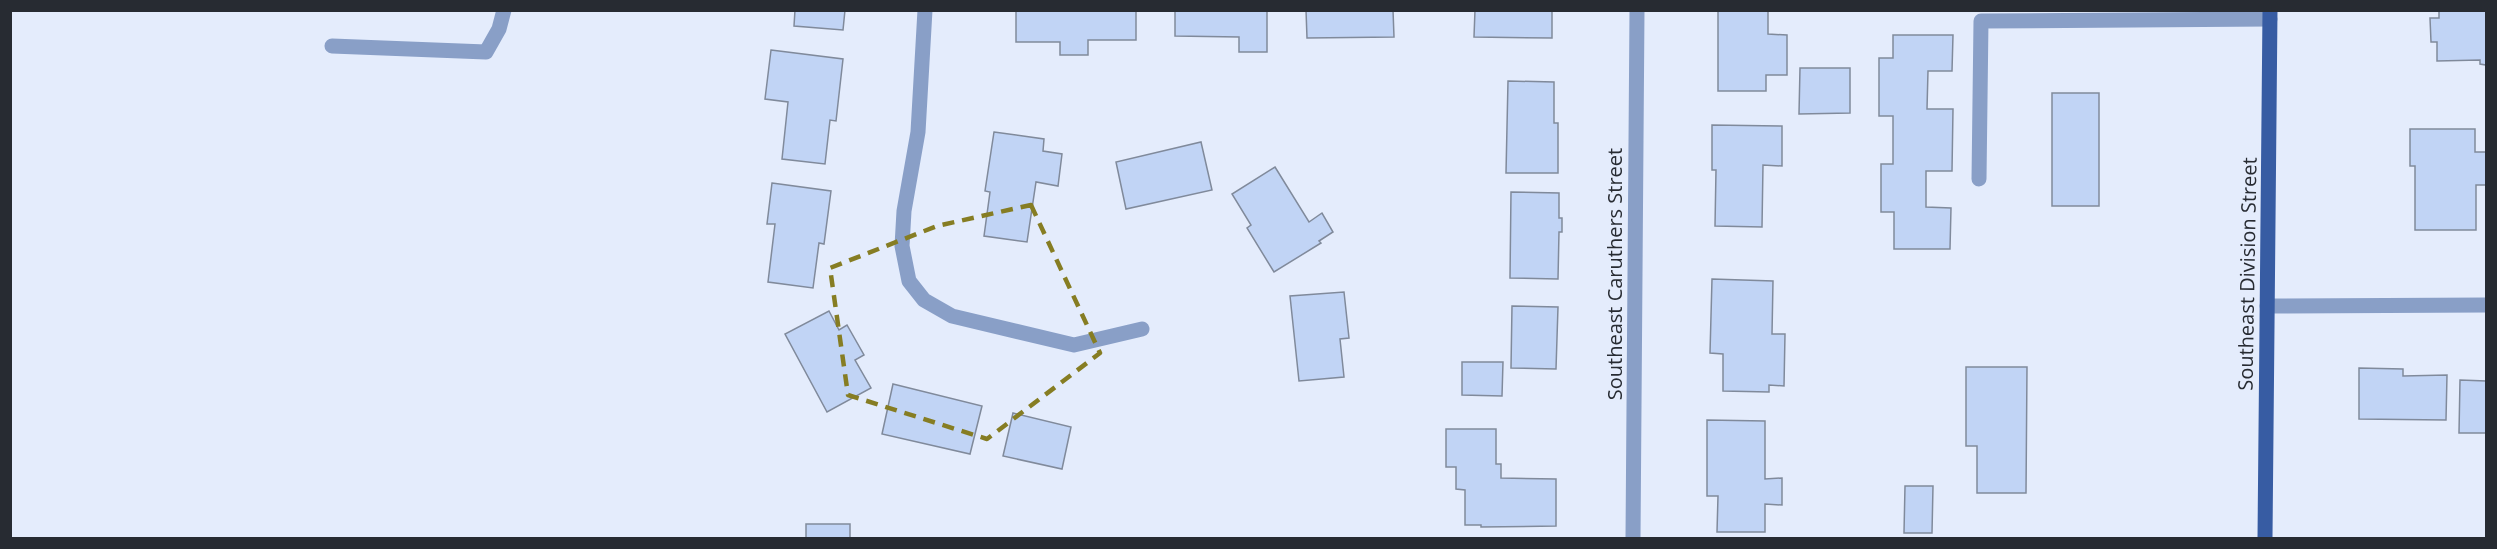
<svg xmlns="http://www.w3.org/2000/svg" width="2497" height="549" font-family="'Open Sans',sans-serif">
<style>
.building{fill:#c1d4f5;stroke:#808a9b;stroke-width:1.5}
.lines{fill:none;stroke-linecap:round;stroke-linejoin:round}
.service{stroke:#899fc7;stroke-width:15}
.minor{stroke:#899fc7;stroke-width:15}
.primary{stroke:#375ca3;stroke-width:15}
.marked{fill:none;stroke:#867d23;stroke-width:4.5;stroke-dasharray:12 8;stroke-linejoin:round}
.labels{text-anchor:middle;dominant-baseline:central;stroke-width:4.5;stroke-linejoin:round;paint-order:stroke}
.street-label{font-size:20px;fill:#272b32;stroke:#e4ecfc}
</style>
<rect width="100%" height="100%" fill="#e4ecfc"/>
<!-- building -->
<g class="building">
<path d="M795,10H845L843,30L794,26Z"/>
<path d="M1016,10H1136V40H1088V55H1060V42H1016Z"/>
<path d="M1175,10H1267V52H1239V37L1175,36Z"/>
<path d="M1306,10H1393L1394,37L1307,38Z"/>
<path d="M1475,10H1552V38L1474,37Z"/>
<path d="M1718,10H1768V34L1787,35V75H1766V91H1718Z"/>
<path d="M2439,10H2486V65L2480,64V60L2437,61V42H2431L2430,18H2439Z"/>
<path d="M1893,35H1953L1952,71H1928L1927,109H1953L1952,171H1926V207L1951,208L1950,249H1894V212H1881V164H1893V116H1879V58H1893Z"/>
<path d="M771,50L843,59L836,121L830,120L825,164L782,159L788,102L765,99Z"/>
<path d="M1800,68H1850V113L1799,114Z"/>
<path d="M1508,81L1554,82V123H1558V173H1506Z"/>
<rect x="2052" y="93" width="47" height="113"/>
<path d="M1712,125L1782,126V166L1763,165L1762,227L1715,226L1716,170H1712Z"/>
<path d="M2410,129H2475V152H2486V185H2476V230H2415V166H2410Z"/>
<path d="M994,132L1044,139L1043,151L1062,154L1058,186L1036,182L1027,242L984,236L990,192L985,191Z"/>
<path d="M1201,142L1212,190L1126,209L1116,162Z"/>
<path d="M1275,167L1309,222L1322,213L1333,232L1319,241L1321,243L1274,272L1247,228L1251,225L1232,194Z"/>
<path d="M772,183L831,191L824,244L819,243L813,288L768,282L775,224H767Z"/>
<path d="M1511,192L1559,193V218H1562V232H1559L1558,279L1510,278Z"/>
<path d="M1712,279L1773,281L1772,334H1785L1784,386L1769,385V392L1723,391V354L1710,353Z"/>
<path d="M1344,292L1349,338L1340,339L1344,377L1299,381L1290,296Z"/>
<path d="M1512,306L1558,307L1556,369L1511,368Z"/>
<path d="M829,311L839,330L847,325L864,355L855,360L871,388L827,412L785,334Z"/>
<path d="M1462,362H1503L1502,396L1462,395Z"/>
<path d="M1966,367H2027L2026,493H1977V446H1966Z"/>
<path d="M2359,368L2403,369V376L2447,375L2446,420L2359,419Z"/>
<path d="M2460,380L2486,381V433H2459Z"/>
<path d="M893,384L982,406L970,454L882,434Z"/>
<path d="M1013,413L1071,427L1062,469L1003,456Z"/>
<path d="M1707,420L1765,421V479L1782,478V505L1765,504V532H1717L1718,496H1707Z"/>
<path d="M1446,429H1496V464H1501V478L1556,479V526L1481,527V525H1465V490L1456,489V467H1446Z"/>
<path d="M1905,486H1933L1932,533H1904Z"/>
<rect x="806" y="524" width="44" height="14"/>
</g>
<g class="lines">
<!-- service -->
<g class="service">
<path d="M332,46L486,52L499,29L504,10"/>
<path d="M1979,179L1981,21L2270,19"/>
</g>
<!-- minor -->
<g class="minor">
<path d="M925,10L918,132L904,211L902,246L909,281L924,300L952,316L1074,345L1142,329"/>
<path d="M2267,306L2486,305"/>
<path d="M1633,538L1637,10"/>
</g>
<!-- primary -->
<path class="primary" d="M2265,538L2270,10"/>
</g>
<!-- marked area -->
<path class="marked" d="M1031,205L1100,353L987,439L848,395L830,268L937,226Z"/>
<g class="labels">
<!-- street labels -->
<g class="street-label">
<text transform="translate(1614 274) rotate(-90)">Southeast Caruthers Street</text>
<text transform="translate(2247 274) rotate(-89)">Southeast Division Street</text>
</g>
</g>
<!-- border -->
<rect width="2497" height="549" fill="none" stroke="#272b32" stroke-width="24"/>
</svg>
